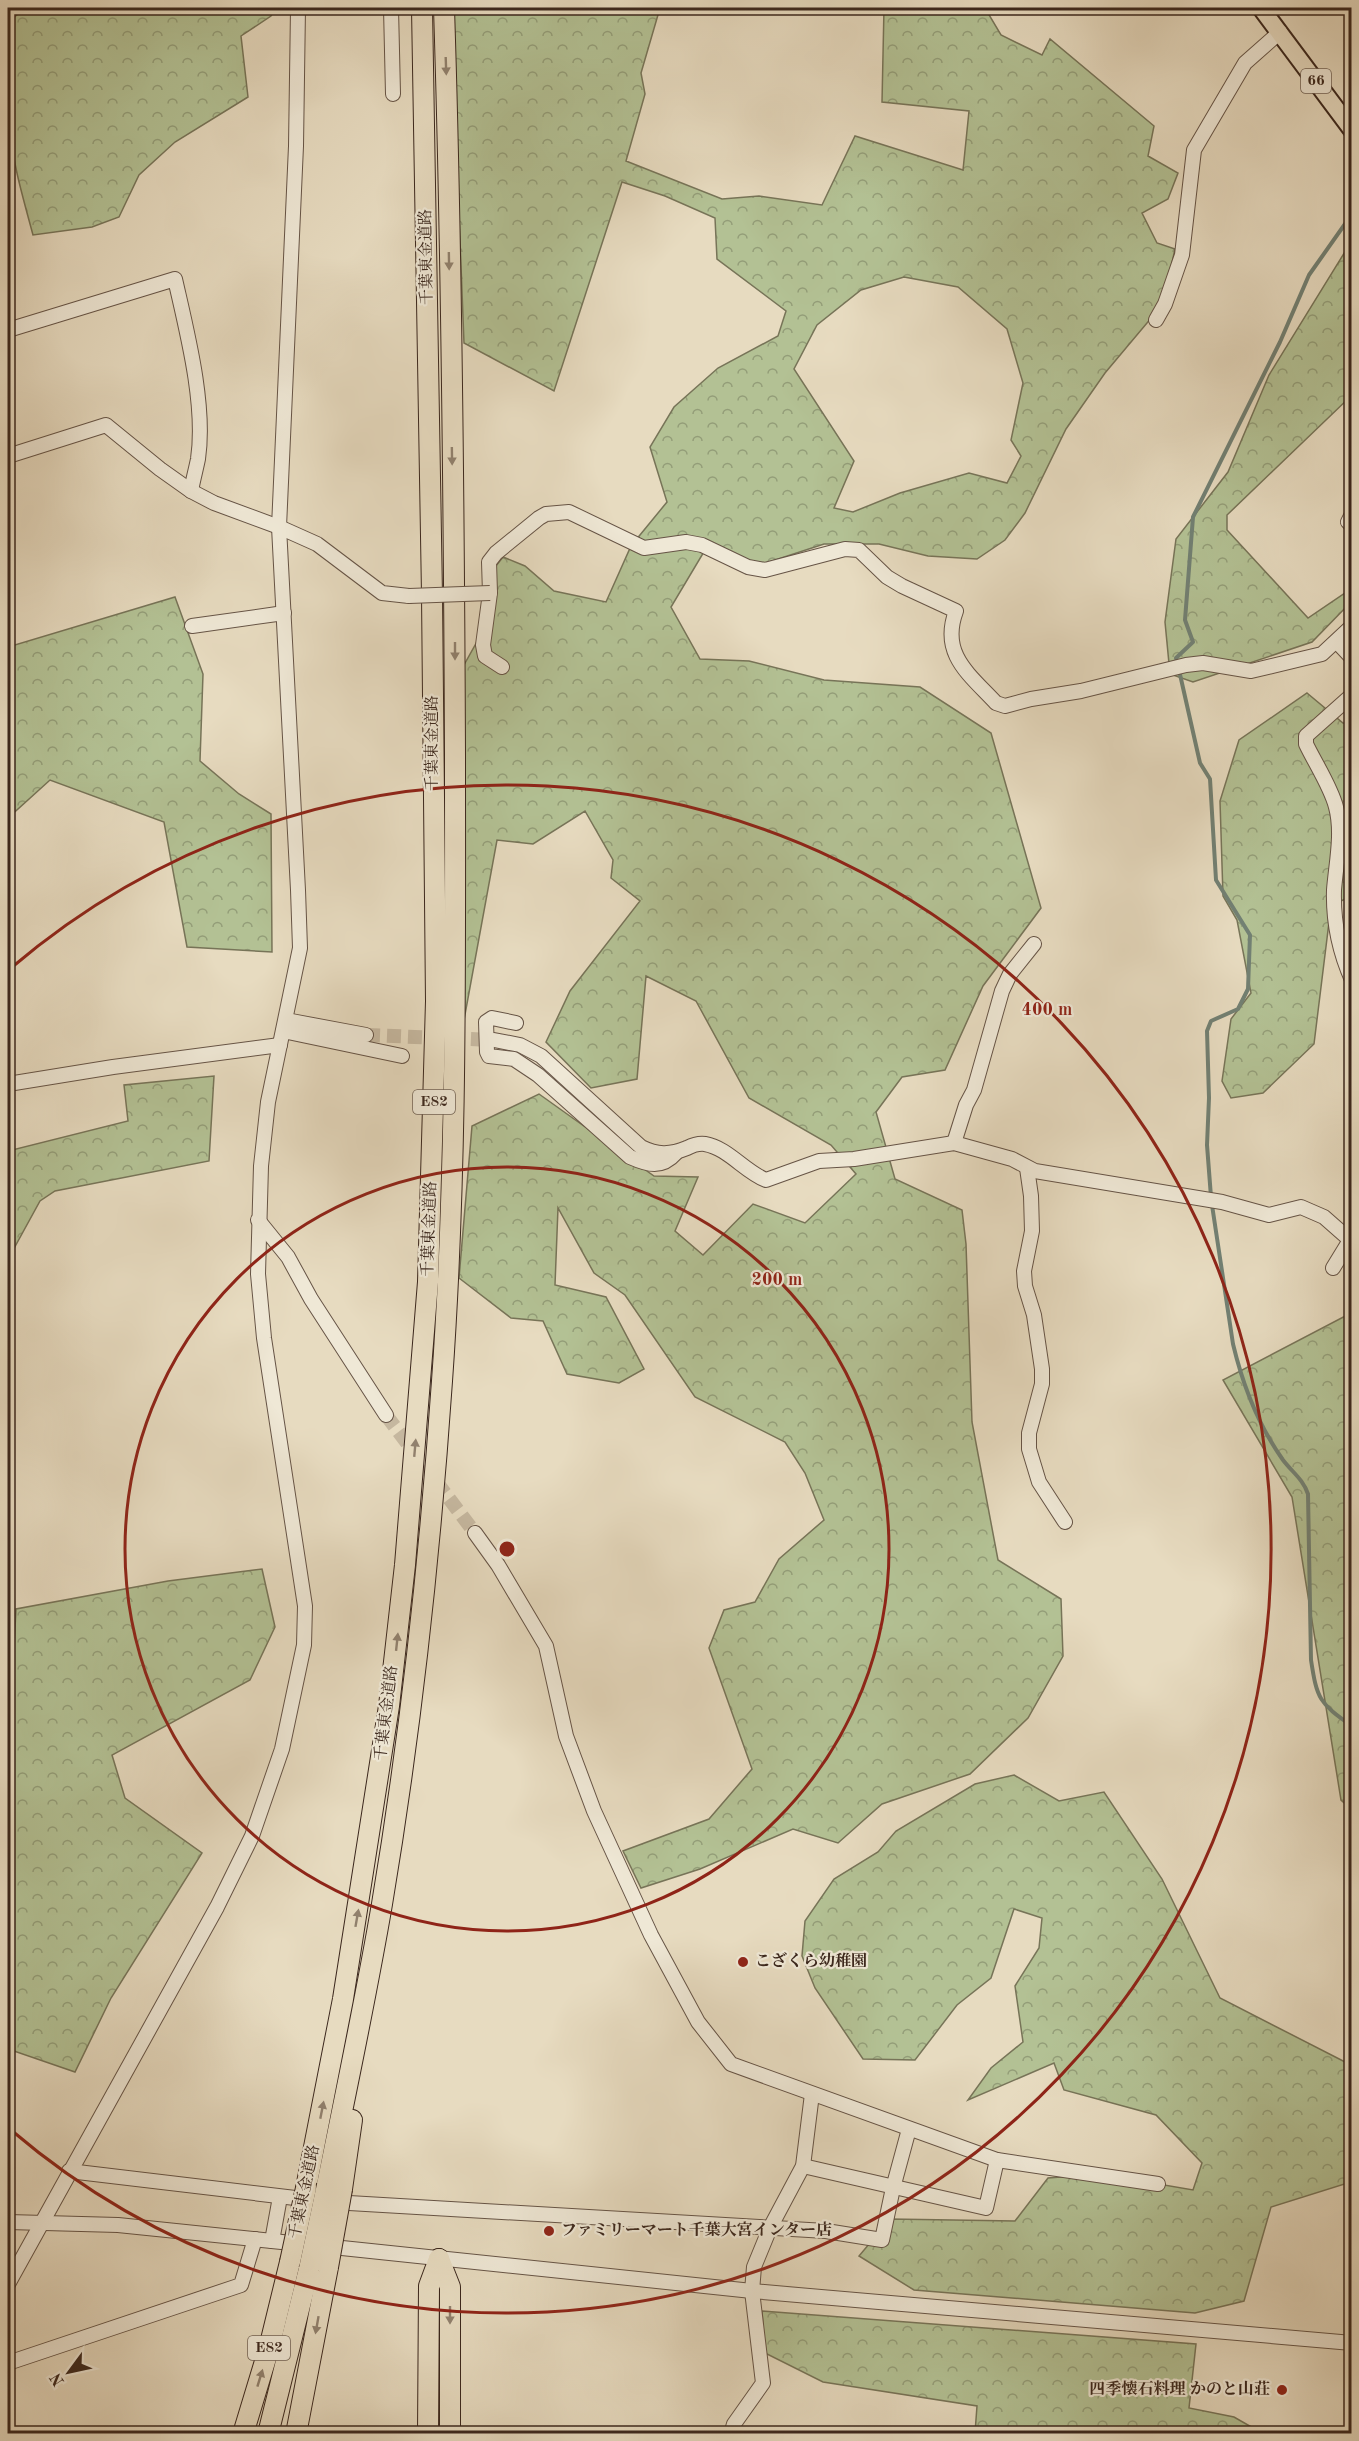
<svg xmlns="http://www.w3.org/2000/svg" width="1359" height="2441" font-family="'Old Standard TT','Noto Serif JP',serif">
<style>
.forest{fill:url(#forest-crowns);stroke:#777458;stroke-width:1.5;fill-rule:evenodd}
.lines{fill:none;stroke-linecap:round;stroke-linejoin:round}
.stream{stroke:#728073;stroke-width:4}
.minor-tunnel{stroke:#c5b79f;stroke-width:14;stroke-dasharray:14 7;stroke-linecap:butt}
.minor-casing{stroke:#665446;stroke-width:16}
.major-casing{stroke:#3b271d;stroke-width:20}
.highway-casing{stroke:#3b271d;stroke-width:22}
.minor{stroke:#efe8d6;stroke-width:14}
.major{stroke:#e7dbc0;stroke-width:16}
.highway{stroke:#e7dbc0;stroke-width:20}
.minor-bridge-casing{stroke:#665446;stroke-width:16;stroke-linecap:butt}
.highway-bridge-casing{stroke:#3b271d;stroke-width:22;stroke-linecap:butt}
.minor-bridge{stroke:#efe8d6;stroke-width:14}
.highway-bridge{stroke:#e7dbc0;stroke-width:20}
.oneway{fill:#91816e}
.ring{fill:none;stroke:#8f2418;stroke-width:3}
.poi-dot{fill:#8f2418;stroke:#efe8d6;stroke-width:2}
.labels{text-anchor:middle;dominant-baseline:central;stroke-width:4.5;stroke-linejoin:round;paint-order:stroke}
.shield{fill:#efe8d6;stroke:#716154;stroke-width:1.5}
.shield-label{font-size:15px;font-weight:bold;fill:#3b271d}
.street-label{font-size:16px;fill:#3b271d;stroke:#efe8d6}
.poi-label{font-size:16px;font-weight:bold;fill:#3b271d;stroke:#efe8d6;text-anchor:start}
.centre{fill:#8f2418;stroke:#efe8d6;stroke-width:3}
.ring-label{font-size:18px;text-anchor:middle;font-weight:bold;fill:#8f2418;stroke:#efe8d6;stroke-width:4.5;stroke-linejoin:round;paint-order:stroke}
</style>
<defs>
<pattern id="forest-crowns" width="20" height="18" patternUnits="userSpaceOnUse" patternTransform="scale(1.5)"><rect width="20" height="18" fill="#b3c194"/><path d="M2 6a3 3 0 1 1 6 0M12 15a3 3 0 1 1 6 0" fill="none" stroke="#939d78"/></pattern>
</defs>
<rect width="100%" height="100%" fill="#e7dbc0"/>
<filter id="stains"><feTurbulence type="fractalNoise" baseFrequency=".00333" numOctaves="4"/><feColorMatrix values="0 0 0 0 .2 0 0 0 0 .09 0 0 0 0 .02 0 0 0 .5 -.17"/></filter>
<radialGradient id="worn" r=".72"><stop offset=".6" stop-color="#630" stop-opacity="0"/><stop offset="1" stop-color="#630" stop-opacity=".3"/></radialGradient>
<!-- forest -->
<g class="forest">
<path d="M26,8H276L271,16L241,36L248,97L175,142L139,175L119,217L92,227L33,235C24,201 13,165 10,130C6,94 7,58 8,22Z"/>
<path d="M448,8H660L641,73L645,94L626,161L722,199L759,196L822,205L855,136L963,170L969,111L882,102L884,8H985L1001,35L1042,55L1050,39L1154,126L1148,156L1178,173L1168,199L1142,213L1157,243L1175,249L1163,304L1105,373L1066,429L1025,513L1005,540L977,559L928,556L879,544H824L766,563L729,560L705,550L671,607L700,659L749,661L824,680L920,687L991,733L1041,908L983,986L945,1070L902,1077L876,1112L895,1179L962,1210L966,1244L972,1422L998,1560L1061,1599L1063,1656L1028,1718L970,1774L882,1804L838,1843L793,1829L700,1869L641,1888L623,1851L709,1819L752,1769L709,1648L724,1610L755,1602L779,1559L824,1520L805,1473L785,1442L695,1397L625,1295L594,1273L558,1208L555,1285L606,1297L644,1369L619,1383L567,1374L543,1321L511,1318L459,1278L472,1126L539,1094L654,1176L698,1177L675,1231L703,1255L753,1204L805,1223L856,1174L831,1145L749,1098L696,1001L646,976L637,1079L591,1088L546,1042L570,991L640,901L611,878L613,860L585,811L533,844L497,840L464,1020V665L479,638L488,576L503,557L525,566L554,591L606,602L631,546L667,502L650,447L674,407L718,368L778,336L786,311L717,259L715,218L665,196L622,182L554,391L464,343L453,60ZM904,277L958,287L1007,329L1023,383L1011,440L1021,456L1007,483L969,473L900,493L853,512L834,508L854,461L794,369L817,325L861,290Z"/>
<path d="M1351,242V396L1227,515V530L1308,618L1351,589V602L1312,642L1193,682L1170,674L1165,622L1176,539L1228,472L1269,375Z"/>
<path d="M175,597L203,674L200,761L239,794L271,814L272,952L187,947L164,822L50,780L8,818V647Z"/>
<path d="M1307,693L1343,723L1351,725V896L1331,906L1314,1044L1263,1093L1231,1098L1222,1081L1231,1019L1251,993L1237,920L1223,896L1220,801L1239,740Z"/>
<path d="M214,1076L209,1161L55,1191L40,1201L12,1252H8V1151L128,1121L124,1085Z"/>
<path d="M1351,1313V1809L1341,1800L1292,1497L1223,1380Z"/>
<path d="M262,1569L275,1627L250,1680L112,1755L125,1798L202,1853L111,1998L75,2072L8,2049V1679L13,1666L16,1609L168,1581Z"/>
<path d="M1014,1775L1059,1801L1104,1792L1162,1879L1220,1998L1351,2065V2182L1271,2207L1244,2301L1195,2313L914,2290L859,2256L890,2219L1015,2221L1048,2178L1100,2174L1193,2190L1202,2163L1156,2115L1064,2090L1054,2063L968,2100L991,2068L1023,2042L1015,1986L1039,1948L1042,1918L1014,1909L991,1978L957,2005L915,2060L863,2059L815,1988L802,1956L805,1921L834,1879L878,1852L896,1831L975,1784Z"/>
<path d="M762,2311L1196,2344L1189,2408L1234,2417L1262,2433H975L977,2406L823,2382L765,2353Z"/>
</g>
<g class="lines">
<!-- stream -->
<g class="stream">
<path d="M1178,663L1176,658L1193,642L1185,620L1193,517L1280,342L1309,275L1352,214"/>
<path d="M1179,670L1200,763L1210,779L1216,880L1250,935L1248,989L1238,1009L1211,1021L1207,1031L1209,1098L1207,1145L1211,1197"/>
<path d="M1212,1205L1233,1344C1243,1386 1258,1425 1283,1460C1292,1472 1303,1479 1308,1494L1311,1660C1317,1699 1319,1703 1352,1726"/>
</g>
<!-- minor-tunnel -->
<g class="minor-tunnel">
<path d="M366,1035L494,1040"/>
<path d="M386,1415L475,1533"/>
</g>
<defs>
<g id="minor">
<path d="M391,8L393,94"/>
<path d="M1156,320L1165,304L1182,255L1194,150L1245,63L1280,32"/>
<path d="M8,330L175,279C187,332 206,405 198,459C196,469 193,480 191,491"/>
<path d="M8,456L106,425L160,469L191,491L214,503L279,527L317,544L382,593L409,596"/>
<path d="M1352,514L1348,522L1352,525"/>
<path d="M192,626L284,613"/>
<path d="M1337,642L1352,658"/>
<path d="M502,667L485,656L483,645L490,593L489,562L496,553L539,518L546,514L569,512L644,548L686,542L702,545L748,567L765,570L845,549L859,550L887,577L902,586L956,611C940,654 969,674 996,703L1005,706L1031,699L1081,691L1186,665L1203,663L1251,671L1322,654L1352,626"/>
<path d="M1352,695L1306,736V744C1315,763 1331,787 1336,807C1343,833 1336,864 1334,890C1333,923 1339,951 1352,980"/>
<path d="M286,1020L366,1035"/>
<path d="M516,1023L492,1018L486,1022L487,1052L489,1056L514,1059L538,1075L630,1157C648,1165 662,1169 676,1153"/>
<path d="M283,1031L402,1056"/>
<path d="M494,1040L520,1045L541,1056L641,1147C657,1155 670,1155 687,1148C693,1145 698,1143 705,1144C728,1148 745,1172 766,1180L819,1161L854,1159L954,1143L1012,1159L1035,1171L1222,1202L1269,1215L1301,1207L1324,1217L1349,1239"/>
<path d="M8,1084L113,1067L280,1045"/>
<path d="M954,1143L966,1105L974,1090L1002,991L1010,974L1034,944"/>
<path d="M1027,1168L1031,1196L1032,1231L1024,1271L1025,1286L1034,1315L1042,1369V1384L1029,1433V1449L1039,1482L1065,1522"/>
<path d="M258,1220L288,1257L311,1299L386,1415"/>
<path d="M1333,1268L1352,1237"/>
<path d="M475,1533L498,1565L546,1646L566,1736L594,1811L651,1935L698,2022L731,2064L997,2160L1158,2184"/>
<path d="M803,2166L986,2208L997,2160"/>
<path d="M69,2171L312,2200"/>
<path d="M332,2202L826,2231L882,2240L893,2188L909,2129"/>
<path d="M8,2222L118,2225L301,2244"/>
<path d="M272,2241L280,2197"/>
<path d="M323,2246L752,2291L1352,2343"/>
<path d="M8,2284L217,1907L252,1836L282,1749L304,1645L305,1606L264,1338L258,1274L261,1166L268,1102L300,948L298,890L279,527L296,146L298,8"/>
<path d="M8,2363L241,2285L255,2239"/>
<path d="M731,2434L734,2424L763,2383L752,2291L754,2267L770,2228L803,2166L812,2094"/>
</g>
<path id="major" d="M1261,8L1352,130"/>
<g id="highway">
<path d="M327,2185C346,2091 366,1998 382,1904C411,1731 430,1556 442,1381C457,1172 455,964 455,755C454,506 452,256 444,8"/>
<path d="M306,2188L343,1999L389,1706L405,1565L428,1282L436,1001L432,595L422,8"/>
<path d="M342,2189L352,2120"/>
<path d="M439,2259L450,2287V2434"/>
<path d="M243,2434L269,2348L290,2262"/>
<path d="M268,2434L309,2269"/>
<path d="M296,2434L328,2267"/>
<path d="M428,2434L429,2286L439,2259"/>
</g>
</defs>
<!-- minor casing -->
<use href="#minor" class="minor-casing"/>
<!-- major casing -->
<use href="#major" class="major-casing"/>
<!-- highway casing -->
<use href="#highway" class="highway-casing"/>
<!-- minor -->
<use href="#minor" class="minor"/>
<!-- major -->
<use href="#major" class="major"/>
<!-- highway -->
<use href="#highway" class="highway"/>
<defs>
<path id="minor-bridge" d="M409,596L490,593"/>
<g id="highway-bridge">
<path d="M290,2262L306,2188"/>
<path d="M328,2267L342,2189"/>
<path d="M309,2269L327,2185"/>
</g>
</defs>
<!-- minor-bridge casing -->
<use href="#minor-bridge" class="minor-bridge-casing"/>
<!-- highway-bridge casing -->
<use href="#highway-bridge" class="highway-bridge-casing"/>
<!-- minor-bridge -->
<use href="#minor-bridge" class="minor-bridge"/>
<!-- highway-bridge -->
<use href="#highway-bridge" class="highway-bridge"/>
</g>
<!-- one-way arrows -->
<defs><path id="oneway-solid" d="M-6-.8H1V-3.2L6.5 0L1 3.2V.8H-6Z" transform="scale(1.5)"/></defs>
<g class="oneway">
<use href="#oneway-solid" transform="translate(446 66) rotate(88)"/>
<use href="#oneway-solid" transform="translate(449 261) rotate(89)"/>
<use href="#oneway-solid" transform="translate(452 456) rotate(89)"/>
<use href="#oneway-solid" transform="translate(455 651) rotate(90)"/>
<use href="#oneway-solid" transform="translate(415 1448) rotate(-85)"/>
<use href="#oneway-solid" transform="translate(397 1642) rotate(-84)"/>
<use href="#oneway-solid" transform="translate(357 1918) rotate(-80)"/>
<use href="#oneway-solid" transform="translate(322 2110) rotate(-79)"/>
<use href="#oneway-solid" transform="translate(450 2315) rotate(90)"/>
<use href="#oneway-solid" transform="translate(317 2325) rotate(100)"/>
<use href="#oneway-solid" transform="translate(260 2378) rotate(-73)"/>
</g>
<!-- distance rings -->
<g class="ring">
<circle cx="507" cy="1549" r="382"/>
<path d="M11 968A764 764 0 1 1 11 2130"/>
</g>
<!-- markers -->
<g class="poi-dot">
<circle cx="743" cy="1962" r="6"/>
<circle cx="549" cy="2231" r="6"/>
<circle cx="1282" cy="2390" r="6"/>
</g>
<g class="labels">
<!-- shield labels -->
<g class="shield">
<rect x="1301" y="69" width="30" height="24" rx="4.5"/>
<rect x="413" y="1090" width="42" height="24" rx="4.5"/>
<rect x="248" y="2336" width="42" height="24" rx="4.5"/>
</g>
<g class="shield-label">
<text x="1316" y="81">66</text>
<text x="434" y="1102">E82</text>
<text x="269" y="2348">E82</text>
</g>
<!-- street labels -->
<g class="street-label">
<text transform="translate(427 257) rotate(-91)">千葉東金道路</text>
<text transform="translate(433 743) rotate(-90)">千葉東金道路</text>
<text transform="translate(430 1229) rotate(-88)">千葉東金道路</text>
<text transform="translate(387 1713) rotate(-83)">千葉東金道路</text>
<text transform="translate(305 2192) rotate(-78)">千葉東金道路</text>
</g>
<!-- poi labels -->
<g class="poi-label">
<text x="755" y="1962">こざくら幼稚園</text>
<text x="561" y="2231">ファミリーマート千葉大宮インター店</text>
<text x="1270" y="2390" text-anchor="end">四季懐石料理 かのと山荘</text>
</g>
</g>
<circle cx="507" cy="1549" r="9" class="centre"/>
<g class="ring-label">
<text x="1047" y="1015">400 m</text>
<text x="777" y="1285">200 m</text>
</g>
<!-- margin -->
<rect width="1359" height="2441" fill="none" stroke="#e7dbc0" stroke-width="30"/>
<rect x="9" y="9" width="1341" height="2423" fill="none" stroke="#3b271d" stroke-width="3"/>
<rect x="15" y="15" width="1329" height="2411" fill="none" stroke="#3b271d" stroke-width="1.5"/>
<!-- north arrow -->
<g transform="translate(69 2372) rotate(237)" stroke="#efe8d6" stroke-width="4.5" paint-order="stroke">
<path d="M0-4.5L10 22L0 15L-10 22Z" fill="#3b271d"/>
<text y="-9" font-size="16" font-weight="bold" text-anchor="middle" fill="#3b271d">N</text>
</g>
<rect width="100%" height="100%" filter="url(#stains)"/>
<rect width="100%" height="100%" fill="url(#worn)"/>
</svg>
